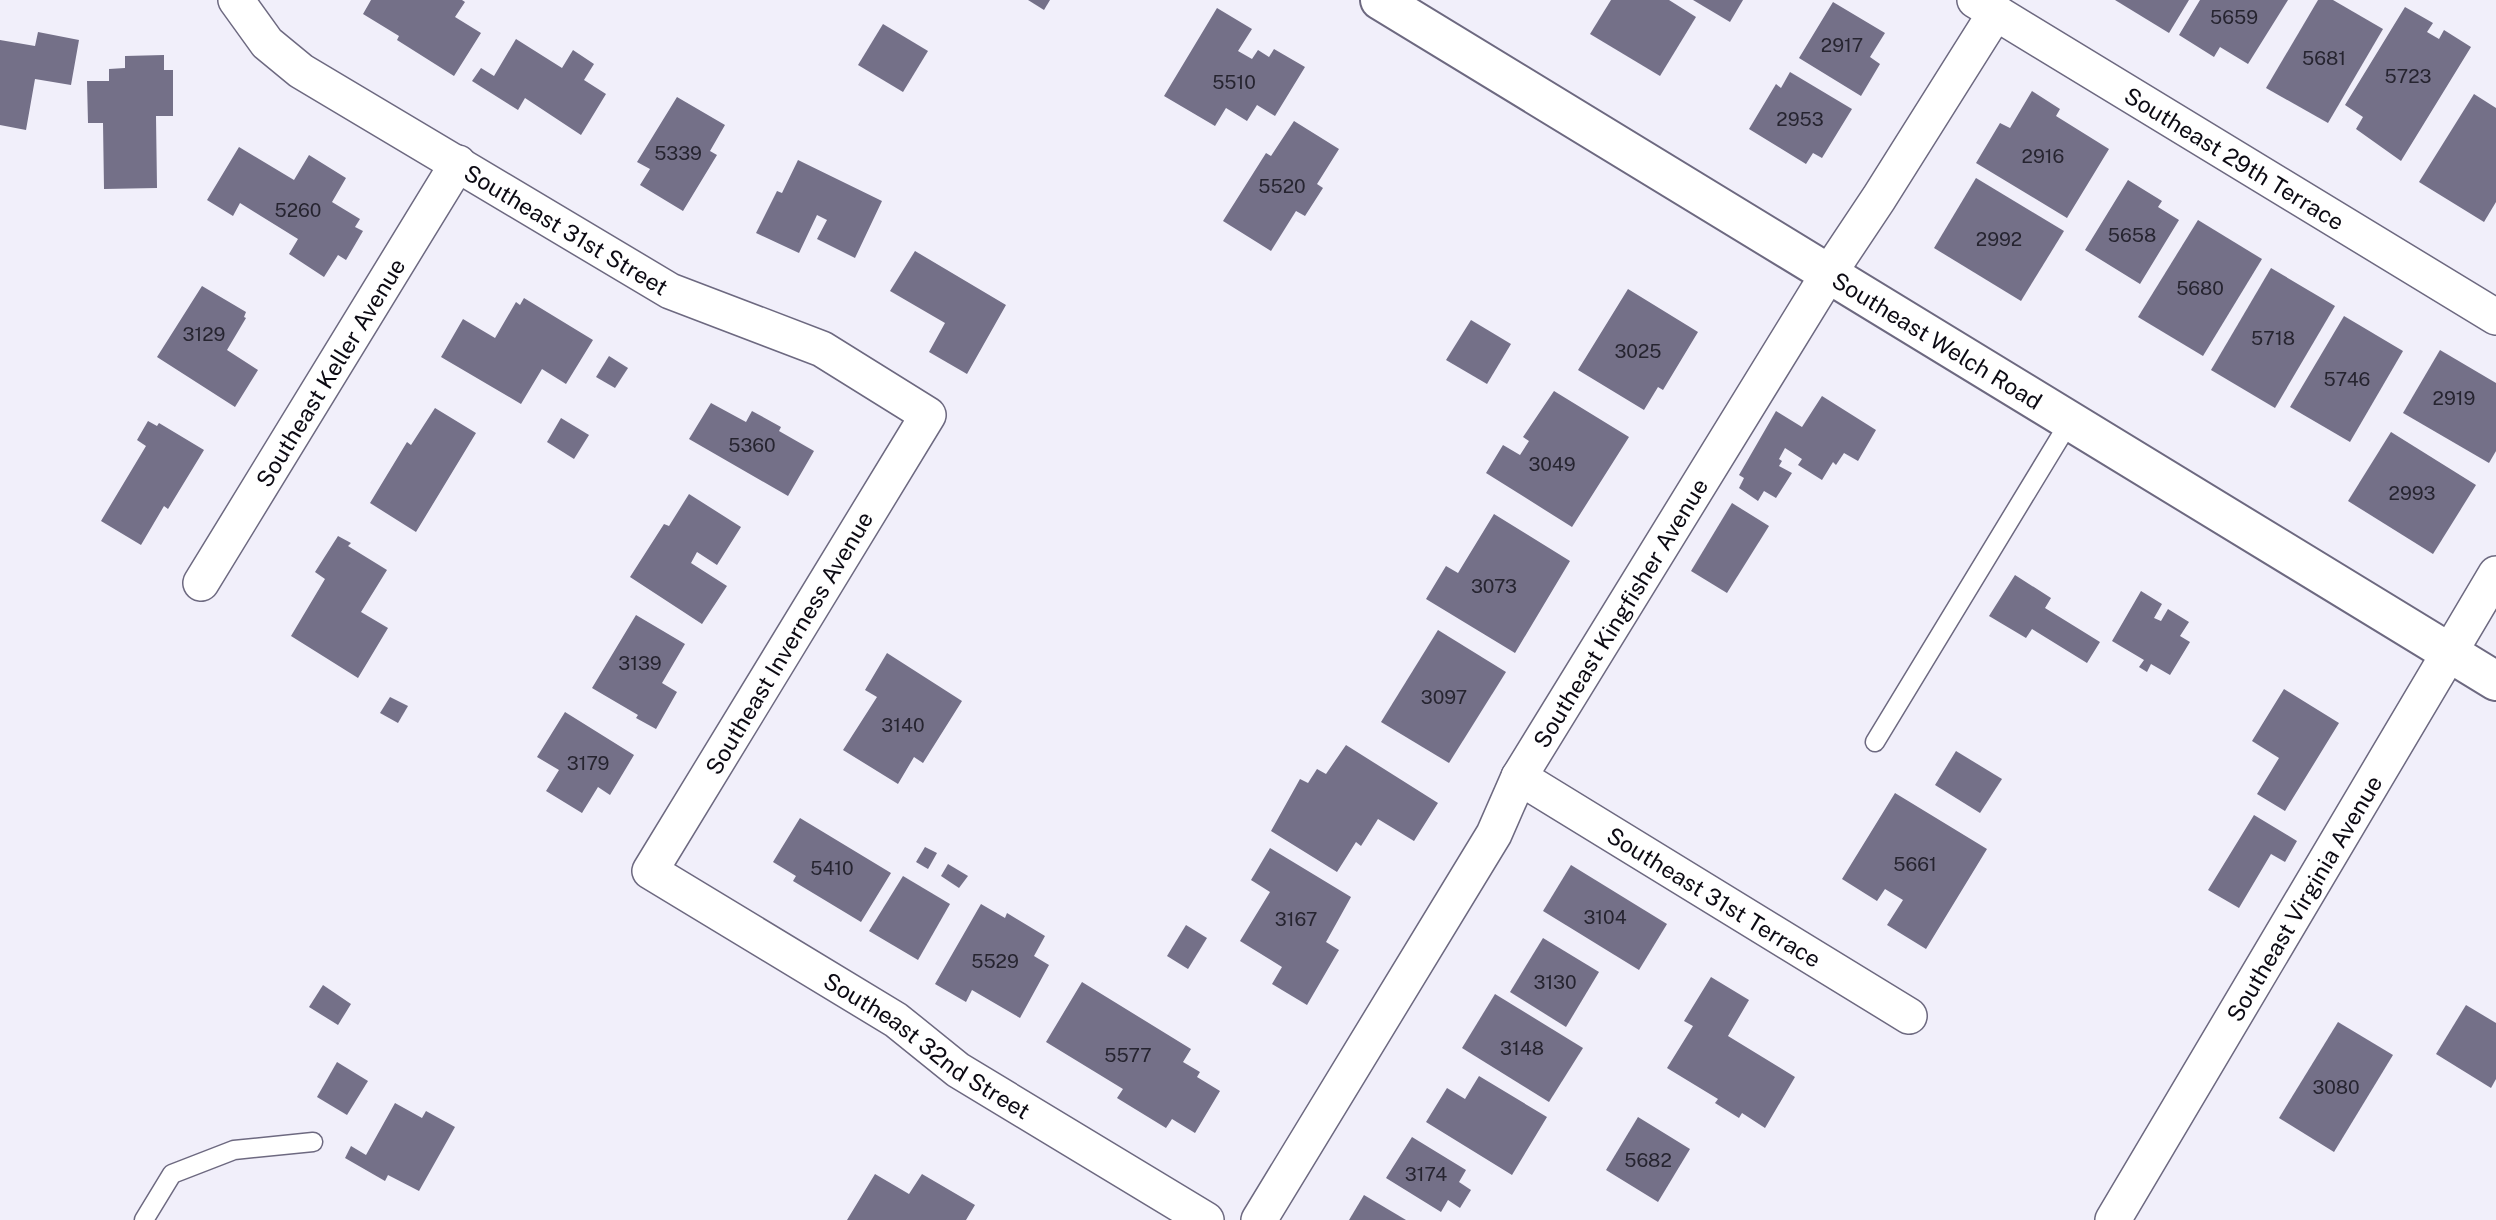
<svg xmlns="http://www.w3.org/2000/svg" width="2496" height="1220" font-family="'Public Sans',sans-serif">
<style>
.building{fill:#747088}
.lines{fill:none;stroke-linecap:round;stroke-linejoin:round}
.service-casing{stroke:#6d6980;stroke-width:21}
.minor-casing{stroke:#6d6980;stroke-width:38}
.tertiary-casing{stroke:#6d6980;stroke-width:42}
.service{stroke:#fff;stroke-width:18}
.minor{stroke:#fff;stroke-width:35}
.tertiary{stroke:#fff;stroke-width:38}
.labels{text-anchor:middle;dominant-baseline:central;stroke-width:5;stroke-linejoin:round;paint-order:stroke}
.number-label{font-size:19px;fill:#262430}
.street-label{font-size:23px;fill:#0c0a13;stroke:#fefefe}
</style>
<rect width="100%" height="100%" fill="#f1effa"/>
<!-- building -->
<g class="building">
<path d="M371,0H462L465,2L455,17L481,33L454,76L397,40L399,36L363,14Z"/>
<path d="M1028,0H1050L1044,10Z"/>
<path d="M1611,0H1669L1696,17L1660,76L1590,34Z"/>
<path d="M1693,0H1743L1730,22Z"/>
<path d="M2115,0H2189L2169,33Z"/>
<path d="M2200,0H2288L2248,64L2220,47L2214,57L2179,35Z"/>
<path d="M2318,0H2333L2383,29L2328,123L2266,88Z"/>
<path d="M1833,2L1885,33L1870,57L1880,64L1861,96L1799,58Z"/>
<path d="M2405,7L2433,23L2427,32L2439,39L2444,30L2471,47L2401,161L2356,129L2363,117L2345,105Z"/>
<path d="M1217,8L1252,29L1238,51L1252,59L1258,50L1269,57L1274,49L1305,67L1275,116L1257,105L1247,121L1226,108L1215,126L1164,96Z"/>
<path d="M883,24L928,51L903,92L858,65Z"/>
<path d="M38,32L79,40L71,85L35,79L26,130L0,125V40L35,46Z"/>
<path d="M516,39L562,68L573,50L594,64L584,80L606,94L581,135L525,98L518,110L472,81L481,68L494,76Z"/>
<path d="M164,55V70H173V116H156L157,188L104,189L103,123H88L87,81H109V69L125,68V56Z"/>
<path d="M1790,72L1852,109L1822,158L1813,153L1806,164L1749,129L1776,84L1781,88Z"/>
<path d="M2032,91L2060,109L2056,116L2109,149L2067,218L1976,163L2000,123L2010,128Z"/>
<path d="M2474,94L2496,108V202L2484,222L2419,182Z"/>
<path d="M677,97L725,125L710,151L717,155L683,211L640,185L650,169L637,162Z"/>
<path d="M1294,121L1339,149L1317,184L1323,188L1305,216L1296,211L1271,251L1223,221L1266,153L1271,156Z"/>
<path d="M239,147L294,180L309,155L346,178L332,202L360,219L355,227L363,231L346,260L338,255L324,277L289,254L298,239L240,203L233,216L207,200Z"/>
<path d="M798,160L882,201L855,258L817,239L827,220L817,215L799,253L756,233L777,191L782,193Z"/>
<path d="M1976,178L2064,231L2021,301L1934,248Z"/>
<path d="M2128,180L2162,201L2158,207L2179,220L2140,284L2085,250Z"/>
<path d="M2198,220L2262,259L2203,356L2138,317Z"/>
<path d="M915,251L1006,305L967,374L929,352L945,323L890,291Z"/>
<path d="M2271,268L2335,306L2275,408L2211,370Z"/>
<path d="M202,286L246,312L244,317L246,318L227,350L258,370L235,407L157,357Z"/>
<path d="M1628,289L1698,332L1663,390L1658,387L1644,410L1578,370Z"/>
<path d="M524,298L593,340L566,384L542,369L521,404L441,357L463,319L495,338L516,302L520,305Z"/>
<path d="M2344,316L2403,351L2350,442L2290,407Z"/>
<path d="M1471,320L1511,344L1487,384L1446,360Z"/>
<path d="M2440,350L2496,383V451L2489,463L2403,413Z"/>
<path d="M609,356L628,368L615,388L596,377Z"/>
<path d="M1554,391L1629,437L1572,527L1486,473L1503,445L1520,455L1529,441L1523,437Z"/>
<path d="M1822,396L1876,430L1858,461L1844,453L1836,465L1833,462L1822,480L1798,465L1802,459L1785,448L1779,459L1782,461L1779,466L1792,473L1776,498L1764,491L1758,501L1739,488L1744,478L1739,475L1776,411L1802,427Z"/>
<path d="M711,403L746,422L752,411L781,427L779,431L814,451L788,496L689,439Z"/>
<path d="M435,408L476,433L416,532L370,503L407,442L411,445Z"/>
<path d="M561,418L589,435L574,459L547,442Z"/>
<path d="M148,421L157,426L159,423L204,450L168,509L164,506L141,545L101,521L146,446L137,440Z"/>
<path d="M2391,432L2476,485L2433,554L2348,501Z"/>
<path d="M689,494L741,527L717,565L697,552L691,563L727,586L702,624L630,577L664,524L669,526Z"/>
<path d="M1732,503L1769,526L1727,593L1691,571Z"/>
<path d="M1494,514L1570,561L1515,653L1426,599L1446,566L1458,573Z"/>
<path d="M338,536L351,543L348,546L387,570L361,612L388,628L358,678L291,636L325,579L315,572Z"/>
<path d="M2015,575L2051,598L2045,608L2100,642L2087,663L2032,629L2026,638L1989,616Z"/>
<path d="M2141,591L2162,604L2154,618L2161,621L2168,609L2189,622L2180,636L2190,642L2170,675L2151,664L2147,672L2139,667L2144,660L2112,641Z"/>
<path d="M636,615L685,644L662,683L677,692L656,729L636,718L638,715L592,688Z"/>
<path d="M1438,630L1506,672L1449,763L1381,722Z"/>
<path d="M887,653L962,701L923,763L914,757L898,784L843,750L877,697L865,690Z"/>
<path d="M2284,689L2339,723L2285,811L2257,794L2279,758L2252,741Z"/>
<path d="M390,697L408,706L398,723L380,713Z"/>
<path d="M565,712L634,755L610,795L598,787L582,813L546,791L559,770L537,757Z"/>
<path d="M1346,745L1438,803L1414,841L1378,819L1361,846L1356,842L1337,872L1271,831L1300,779L1308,783L1317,769L1326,774Z"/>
<path d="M1956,751L2002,779L1980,813L1935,785Z"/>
<path d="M1895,793L1987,849L1926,949L1887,925L1903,900L1885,889L1877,901L1842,879Z"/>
<path d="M2254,815L2297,841L2285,862L2271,854L2239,908L2208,890Z"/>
<path d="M800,818L891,873L861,922L793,881L796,876L773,862Z"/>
<path d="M925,847L937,853L928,869L916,862Z"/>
<path d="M1270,848L1351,897L1326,942L1339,950L1307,1005L1272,984L1282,967L1240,941L1270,892L1251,880Z"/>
<path d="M948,864L968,876L959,888L941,876Z"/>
<path d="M1571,865L1667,924L1639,970L1543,911Z"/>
<path d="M903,876L950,904L918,960L869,931Z"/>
<path d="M981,904L1005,918L1007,913L1045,936L1034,956L1049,965L1020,1018L972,990L966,1002L935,984Z"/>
<path d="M1186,925L1207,938L1188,969L1167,956Z"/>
<path d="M1543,938L1599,972L1566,1027L1510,992Z"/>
<path d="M1711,977L1749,1000L1728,1036L1795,1077L1765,1128L1742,1113L1739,1118L1715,1103L1718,1099L1667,1068L1693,1026L1684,1021Z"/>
<path d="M1082,982L1191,1049L1183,1062L1200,1072L1197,1077L1220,1091L1195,1133L1172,1119L1166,1128L1117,1098L1123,1089L1046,1042Z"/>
<path d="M323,985L351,1004L338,1025L309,1007Z"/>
<path d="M1495,994L1583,1048L1549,1102L1462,1048Z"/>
<path d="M2466,1005L2496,1023V1079L2491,1088L2436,1054Z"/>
<path d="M2338,1022L2393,1055L2334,1152L2279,1118Z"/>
<path d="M337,1062L368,1081L347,1115L317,1097Z"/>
<path d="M1479,1076L1547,1117L1512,1175L1426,1122L1447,1088L1465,1099Z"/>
<path d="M395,1103L422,1118L426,1111L455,1127L419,1191L388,1175L385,1181L345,1158L351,1146L366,1155Z"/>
<path d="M1638,1117L1690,1149L1658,1202L1606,1170Z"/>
<path d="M1412,1137L1466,1170L1459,1182L1471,1190L1460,1208L1448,1200L1441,1212L1386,1178Z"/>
<path d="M875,1174L909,1194L922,1174L975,1205L966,1220H847Z"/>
<path d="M1364,1195L1406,1220H1349Z"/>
</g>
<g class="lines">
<defs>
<g id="service">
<path d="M1875,742L2070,421"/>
<path d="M144,1220L172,1174L234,1150L313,1142"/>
</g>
<g id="minor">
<path id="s1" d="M236,0L267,43L301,71L670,291L822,349L928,415L650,871L896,1020L958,1070L1206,1220"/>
<path id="s2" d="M1975,0L2496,317"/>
<path id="s3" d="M201,583L458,163"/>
<path id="s4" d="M1519,777L1909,1016"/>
<path id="s5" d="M1259,1220L1494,834L1519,777L1829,273L1879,198L1996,12"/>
<path id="s6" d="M2113,1220L2496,574"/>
</g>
<g id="tertiary">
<path id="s7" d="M1380,0L2496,681"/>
</g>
</defs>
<!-- service casing -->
<use href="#service" class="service-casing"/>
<!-- minor casing -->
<use href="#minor" class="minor-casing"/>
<!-- tertiary casing -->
<use href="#tertiary" class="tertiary-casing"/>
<!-- service -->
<use href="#service" class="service"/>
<!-- minor -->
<use href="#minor" class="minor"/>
<!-- tertiary -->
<use href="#tertiary" class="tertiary"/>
</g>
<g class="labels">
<!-- number labels -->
<g class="number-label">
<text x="2234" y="17">5659</text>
<text x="1842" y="45">2917</text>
<text x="2324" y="58">5681</text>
<text x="2408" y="76">5723</text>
<text x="1234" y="82">5510</text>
<text x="1800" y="119">2953</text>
<text x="678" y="153">5339</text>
<text x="2043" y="156">2916</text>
<text x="1282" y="186">5520</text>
<text x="298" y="210">5260</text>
<text x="2132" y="235">5658</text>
<text x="1999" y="239">2992</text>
<text x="2200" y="288">5680</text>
<text x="204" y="334">3129</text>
<text x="2273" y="338">5718</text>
<text x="1638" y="351">3025</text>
<text x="2347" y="379">5746</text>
<text x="2454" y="398">2919</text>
<text x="752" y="445">5360</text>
<text x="1552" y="464">3049</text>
<text x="2412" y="493">2993</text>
<text x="1494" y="586">3073</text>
<text x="640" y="663">3139</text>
<text x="1444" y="697">3097</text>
<text x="903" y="725">3140</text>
<text x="588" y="763">3179</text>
<text x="1915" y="864">5661</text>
<text x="832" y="868">5410</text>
<text x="1605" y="917">3104</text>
<text x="1296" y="919">3167</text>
<text x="995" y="961">5529</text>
<text x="1555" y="982">3130</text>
<text x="1522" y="1048">3148</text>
<text x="1128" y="1055">5577</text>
<text x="2336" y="1087">3080</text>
<text x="1648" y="1160">5682</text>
<text x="1426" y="1174">3174</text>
</g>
<!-- street labels -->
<g class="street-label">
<text stroke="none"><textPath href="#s2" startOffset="304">Southeast 29th Terrace</textPath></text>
<text stroke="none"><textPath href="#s1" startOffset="406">Southeast 31st Street</textPath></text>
<text stroke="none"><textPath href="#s7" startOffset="653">Southeast Welch Road</textPath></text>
<text stroke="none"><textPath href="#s3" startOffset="247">Southeast Keller Avenue</textPath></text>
<text stroke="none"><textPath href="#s5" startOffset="707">Southeast Kingfisher Avenue</textPath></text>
<text transform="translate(789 643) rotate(-59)">Southeast Inverness Avenue</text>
<text stroke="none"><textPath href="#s4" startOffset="229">Southeast 31st Terrace</textPath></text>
<text stroke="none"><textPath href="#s6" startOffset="374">Southeast Virginia Avenue</textPath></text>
<text stroke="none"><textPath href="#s1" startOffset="1676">Southeast 32nd Street</textPath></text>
</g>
</g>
</svg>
